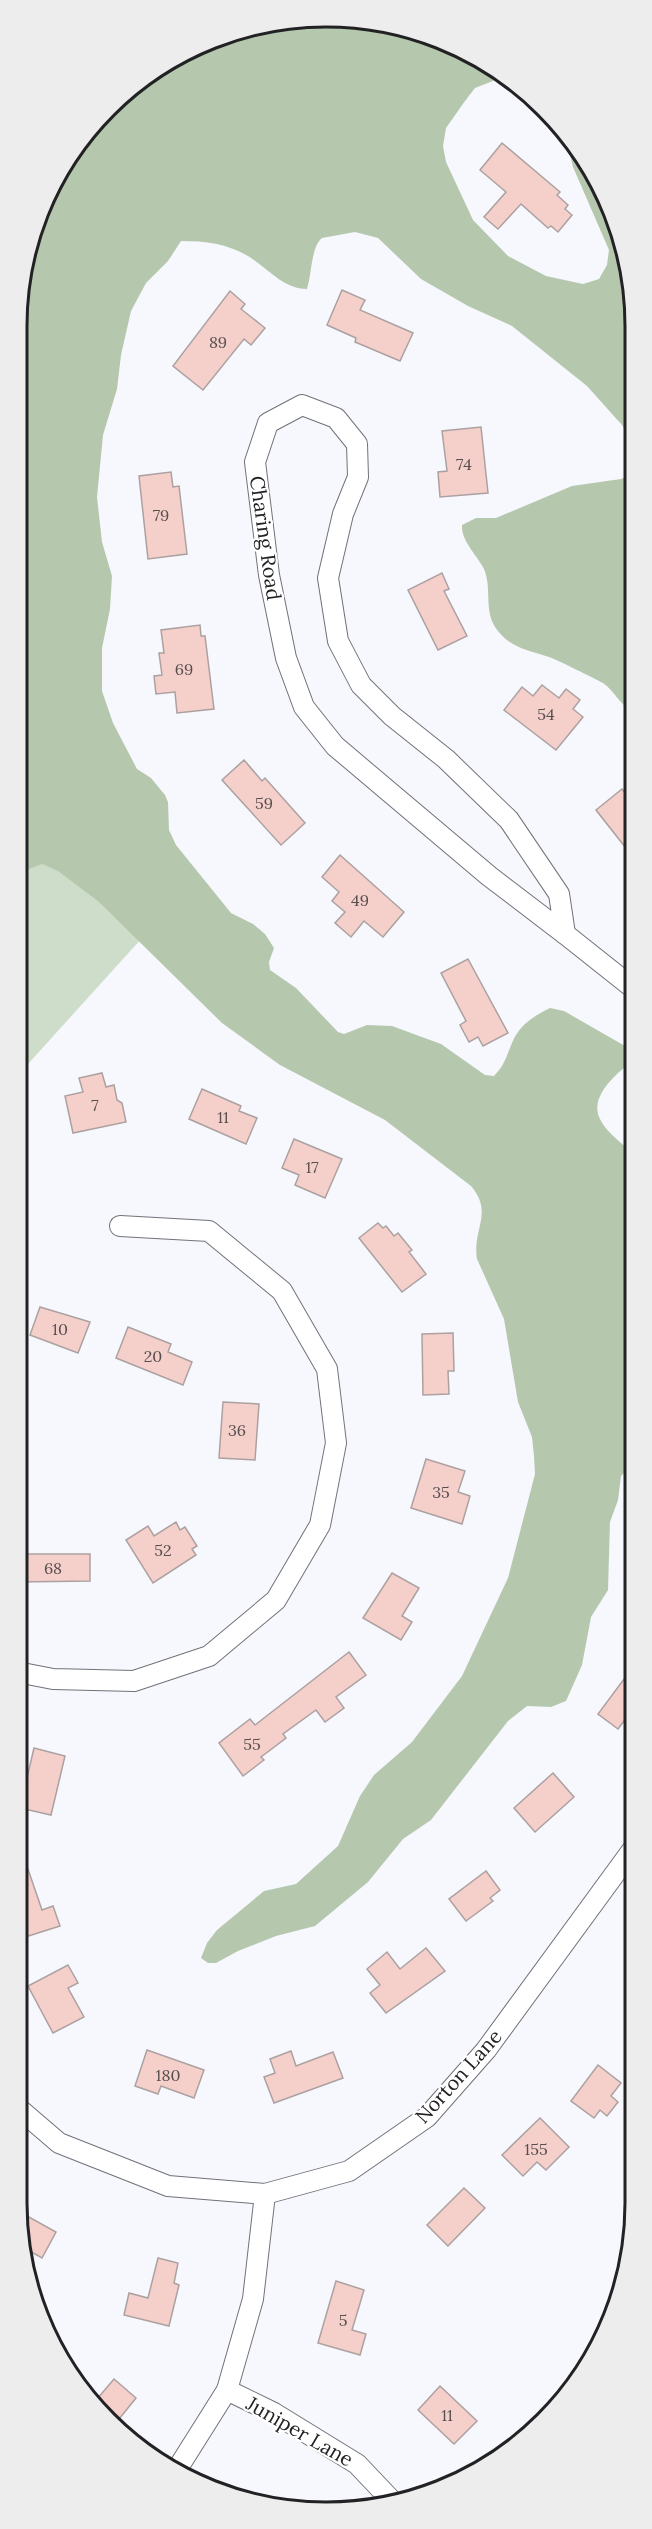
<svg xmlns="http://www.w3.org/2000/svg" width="652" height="2529" font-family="Lora,serif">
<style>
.green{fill:#ceddc9}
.forest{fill:#b5c8ae}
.building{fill:#f5d0cb;stroke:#aca1a0;stroke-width:1.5}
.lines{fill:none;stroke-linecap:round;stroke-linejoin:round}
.minor-casing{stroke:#717179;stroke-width:22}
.minor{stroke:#fff;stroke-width:20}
.labels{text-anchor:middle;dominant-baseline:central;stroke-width:4.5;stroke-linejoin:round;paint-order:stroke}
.number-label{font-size:16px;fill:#574e4e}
.street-label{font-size:20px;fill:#222225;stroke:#fff}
.rim{fill:none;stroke:#222225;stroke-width:3}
</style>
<rect width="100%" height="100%" fill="#f7f7fe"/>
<!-- green -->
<path class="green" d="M246,27L61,383L44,802L170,907L18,1075L19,285L58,171L138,80Z"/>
<!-- forest -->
<g class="forest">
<path d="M367,19L463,49L503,77L475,88L465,101L446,128L443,146L446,162L473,220L508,256L546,276L583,284L599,279L607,265L609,250L573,167L566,137L604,189L633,286V444L622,425L587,386L512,326L468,306L421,279L378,238L355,232L322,238C311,247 312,273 307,289C285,289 270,271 254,260C231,244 208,241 181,241L168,261L146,283L131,311L121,355L117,389L103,435L97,497L102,542L112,576L110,609L102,648V691L113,723L137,769L151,778L165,795L168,802L169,830L176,845L231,913L253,924L265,934L274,948L269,962L270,970L296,988L338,1032L344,1034L367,1025L392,1026L441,1044L485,1075L494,1076C505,1065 506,1057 512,1043C519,1025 534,1016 550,1008L564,1011L625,1046C627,1050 629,1055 629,1060C628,1066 621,1070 617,1074C581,1109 599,1125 633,1153V1289L627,1299L633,1312V1464L621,1476L618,1500L610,1522L608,1590L591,1617L582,1665L566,1701L551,1707L527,1706L508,1721L431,1820L403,1839L368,1882L315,1926L276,1936L238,1951L216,1963H208L201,1958L207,1943L217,1930L264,1891L296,1884L338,1846L360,1796L374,1775L412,1742L462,1676L508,1578L535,1474L534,1456L532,1437L518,1402L504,1319L477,1259C472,1229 494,1213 471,1186L385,1120L280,1065L222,1023L99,902L58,871L42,864L29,869L18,883L19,285L58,171L138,80L246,27Z"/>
<path d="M633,474V711C619,705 615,691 603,683C591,677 562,662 549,657C528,650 509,648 495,627C484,609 492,588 484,569C477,555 461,541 462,525L476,518H496L572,486L621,479Z"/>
</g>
<!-- building -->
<g class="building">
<path d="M502,143L560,192L557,195L568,205L565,209L572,215L558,232L551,226L548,228L521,204L498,229L484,217L506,192L480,170Z"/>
<path d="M342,290L365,300L360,310L413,333L400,361L355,342L356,338L327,325Z"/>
<path d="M230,291L245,304L241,309L265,328L251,345L244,339L203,390L173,366Z"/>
<path d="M481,427L488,493L440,497L438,472L447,471L442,431Z"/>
<path d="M171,472L173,487L179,486L187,554L148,559L139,476Z"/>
<path d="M442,573L449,589L444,591L467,636L438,650L408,590Z"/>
<path d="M200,625L201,636H205L214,709L177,713L175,692L156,694L154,676L162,675L159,653H164L161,630Z"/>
<path d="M542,685L559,698L566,689L580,700L573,709L583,717L556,750L504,710L522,687L533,696Z"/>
<path d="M244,760L262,781L265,778L305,823L281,845L222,780Z"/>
<path d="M622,789L633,803V857L596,810Z"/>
<path d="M340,855L404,912L383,937L364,921L351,937L335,923L345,912L332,901L339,892L322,877Z"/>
<path d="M468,959L508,1033L483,1046L478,1037L469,1042L460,1025L466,1021L441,973Z"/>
<path d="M102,1073L106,1087L114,1085L117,1100L122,1103L126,1122L73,1133L65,1096L83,1092L79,1078Z"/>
<path d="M202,1089L241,1106L239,1111L257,1118L246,1144L189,1119Z"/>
<path d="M294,1139L342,1159L325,1198L295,1185L299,1175L282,1168Z"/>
<path d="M378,1223L383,1228L386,1226L394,1236L398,1233L412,1250L409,1252L426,1274L402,1292L359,1238Z"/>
<path d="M40,1307L90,1322L78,1353L30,1335Z"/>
<path d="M128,1327L171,1344L168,1352L192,1362L183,1385L116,1358Z"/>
<path d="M453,1333L454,1371H448L449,1394L423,1395L422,1334Z"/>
<path d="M223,1402L259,1404L255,1460L219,1458Z"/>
<path d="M426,1459L465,1471L458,1492L470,1496L462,1524L411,1508Z"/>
<path d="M176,1522L180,1530L185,1527L197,1546L192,1549L196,1555L153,1583L126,1540L148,1526L154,1536Z"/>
<path d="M17,1554H90V1581L17,1582Z"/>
<path d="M392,1573L419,1588L402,1616L412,1622L401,1640L363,1618Z"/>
<path d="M349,1652L366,1675L336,1697L344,1708L325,1722L316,1710L283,1734L286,1738L261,1757L264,1760L243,1776L219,1743L250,1719L255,1725Z"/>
<path d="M633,1667V1709L618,1729L598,1714Z"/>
<path d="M34,1748L65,1756L51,1815L20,1808Z"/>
<path d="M553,1773L574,1797L535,1832L514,1808Z"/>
<path d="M17,1846H20L42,1910L53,1906L60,1926L22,1938L17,1922Z"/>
<path d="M486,1871L500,1890L490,1898L493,1901L466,1921L449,1899Z"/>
<path d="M426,1948L445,1971L386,2013L370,1993L380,1985L367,1969L387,1952L400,1969Z"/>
<path d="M68,1965L78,1983L68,1988L84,2017L53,2033L28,1986Z"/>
<path d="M147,2050L204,2070L194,2098L161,2086L158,2094L135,2086Z"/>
<path d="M291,2051L296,2066L333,2052L343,2078L274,2103L264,2077L275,2073L270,2059Z"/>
<path d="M598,2065L621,2083L611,2096L618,2102L607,2116L600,2110L594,2118L571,2101Z"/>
<path d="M540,2118L569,2147L546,2170L537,2162L523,2176L502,2155Z"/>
<path d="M464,2188L485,2208L448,2246L427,2225Z"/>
<path d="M18,2211L56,2232L42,2258L26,2249Z"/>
<path d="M158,2258L178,2263L174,2283L179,2285L169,2326L124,2315L129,2293L148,2298Z"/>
<path d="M336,2281L364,2290L352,2330L366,2334L360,2355L318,2343Z"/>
<path d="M114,2379L136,2398L115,2424L92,2405Z"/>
<path d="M440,2386L477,2421L454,2444L418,2410Z"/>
</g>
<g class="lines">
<defs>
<g id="minor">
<path d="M302,405L336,418L357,444L358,477L343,514L328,578L338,641L361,685L392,716L446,759L509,820L559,894L565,934L489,876L335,746L304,707L286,658L269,575L255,462L268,423Z"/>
<path d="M565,934L633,988"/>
<path d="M17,1672L53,1679L134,1681L209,1656L276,1600L320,1525L336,1443L327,1369L282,1291L209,1231L120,1226"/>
<path d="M17,2107L59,2143L168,2186L265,2194L349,2171L427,2117L486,2050L633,1849"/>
<path d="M227,2390L274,2413L357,2464L394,2503"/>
<path d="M176,2471L227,2390L253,2299L265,2194"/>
</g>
</defs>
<!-- minor casing -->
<use href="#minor" class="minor-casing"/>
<!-- minor -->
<use href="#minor" class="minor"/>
</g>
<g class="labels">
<!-- number labels -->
<g class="number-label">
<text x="218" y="342">89</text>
<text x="464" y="464">74</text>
<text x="161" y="515">79</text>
<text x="184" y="669">69</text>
<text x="546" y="714">54</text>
<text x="264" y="803">59</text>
<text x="360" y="900">49</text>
<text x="95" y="1105">7</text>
<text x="223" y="1117">11</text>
<text x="312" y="1167">17</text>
<text x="60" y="1329">10</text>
<text x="153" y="1356">20</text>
<text x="237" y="1430">36</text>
<text x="441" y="1492">35</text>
<text x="163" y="1550">52</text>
<text x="53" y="1568">68</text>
<text x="252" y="1744">55</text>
<text x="168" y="2075">180</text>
<text x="536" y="2149">155</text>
<text x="343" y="2320">5</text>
<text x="447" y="2415">11</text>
</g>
<!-- street labels -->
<g class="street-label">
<text transform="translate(266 538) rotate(82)">Charing Road</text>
<text transform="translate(458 2076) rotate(-48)">Norton Lane</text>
<text transform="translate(300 2431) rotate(30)">Juniper Lane</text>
</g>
</g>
<!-- crop -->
<path d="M0 0H652V2529H0ZM326 27H326A299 299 0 0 1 625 326V2203A299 299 0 0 1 326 2502H326A299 299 0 0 1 27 2203V326A299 299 0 0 1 326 27Z" fill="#ededee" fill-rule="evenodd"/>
<path class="rim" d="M326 27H326A299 299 0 0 1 625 326V2203A299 299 0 0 1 326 2502H326A299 299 0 0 1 27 2203V326A299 299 0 0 1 326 27Z"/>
</svg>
